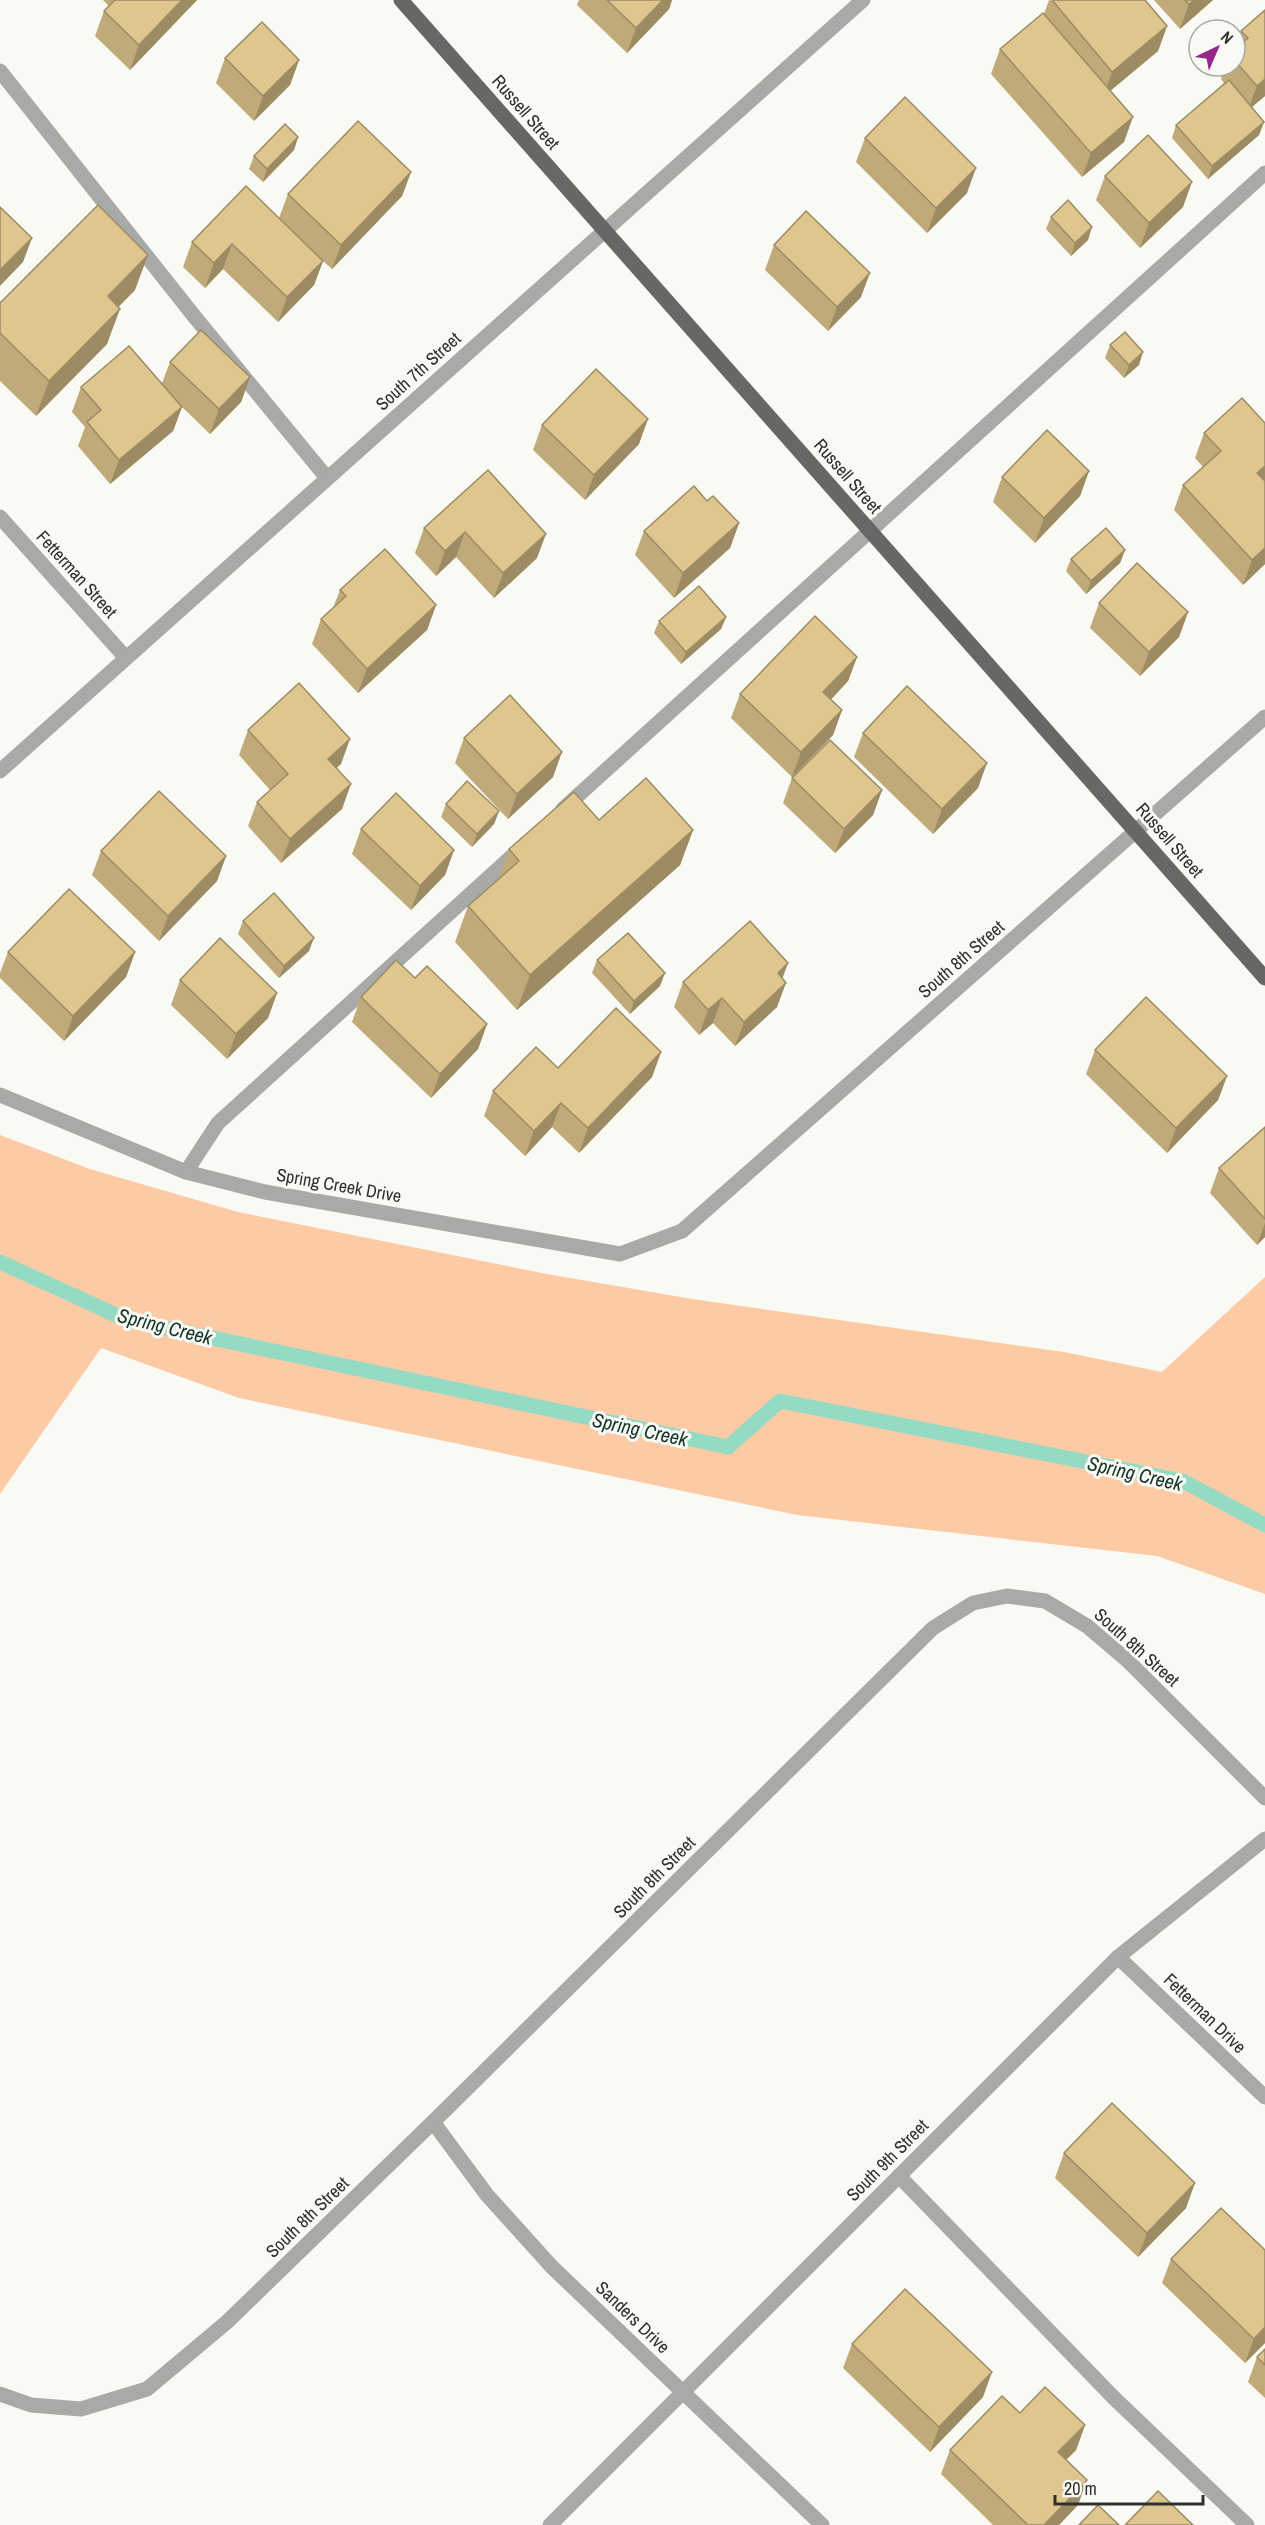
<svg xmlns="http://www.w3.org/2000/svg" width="1265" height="2525" font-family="'Archivo Narrow',sans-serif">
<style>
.green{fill:#fccba6}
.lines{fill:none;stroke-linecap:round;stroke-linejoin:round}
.stream{stroke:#95dbc3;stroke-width:15}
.minor{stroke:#a8aaa8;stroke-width:15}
.major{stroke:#656865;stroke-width:15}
.wall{fill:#c0aa7a}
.shaded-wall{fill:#9c8b63}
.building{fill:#dfc68e;stroke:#9c8b63;stroke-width:1.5}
.labels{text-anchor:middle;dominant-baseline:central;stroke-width:6;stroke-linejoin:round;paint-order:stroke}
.street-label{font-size:18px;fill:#30302e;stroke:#f9faf4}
.water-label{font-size:20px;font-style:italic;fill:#14352c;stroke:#f9faf4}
</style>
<rect width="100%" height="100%" fill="#f9faf4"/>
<!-- green -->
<path class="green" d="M0,1135L90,1169L238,1212L547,1274L692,1299L1064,1352L1162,1372L1265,1277V1594L1157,1556L797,1515L239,1398L101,1348L0,1494Z"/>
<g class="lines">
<!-- stream -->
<path class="stream" d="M0,1262L127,1320L728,1447L780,1401L1183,1481L1265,1525"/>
<!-- minor -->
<g class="minor">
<path d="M0,71L194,316L327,478"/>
<path d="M0,517L126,658"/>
<path d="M0,771L863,0"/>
<path d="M563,809L1265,173"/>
<path d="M0,1095L186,1172L265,1192L620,1254L682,1231L1265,717"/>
<path d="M186,1172L218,1123L519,850"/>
<path d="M1118,1957L1265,2097"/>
<path d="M433,2122L487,2195L552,2267L822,2525"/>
<path d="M899,2176L1113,2397L1247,2525"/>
<path d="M0,2394L31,2405L81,2409L147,2389L227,2322L433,2122L933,1628L973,1603L1007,1596L1045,1601L1087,1626L1127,1660L1265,1798"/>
<path d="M550,2525L1118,1957L1265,1839"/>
</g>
<!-- major -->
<path class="major" d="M401,0L1265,978"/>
</g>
<!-- wall -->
<g class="wall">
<path d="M103,0H197L130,70L95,36L104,11L109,6Z"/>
<path d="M579,0H672L669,9L627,53L577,5Z"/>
<path d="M1049,0L1167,26L1158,51L1110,91L1124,142L1082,177L991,74L1000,49L1044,14Z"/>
<path d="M1154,0H1213L1180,29Z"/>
<path d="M1265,10V96L1252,107L1264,122L1259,135L1208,179L1172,138L1176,125L1224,83L1221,79L1225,66H1235V49L1241,31Z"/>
<path d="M225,58L299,60L290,85L254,121L216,83Z"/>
<path d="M298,137L294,150L263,182L249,169L254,156Z"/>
<path d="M865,138L967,193L927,233L856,162Z"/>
<path d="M411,172L402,196L332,269L323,261L314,285L278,322L223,269L205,288L183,267L192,242L279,218L288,194Z"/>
<path d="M1105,176L1183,207L1140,248L1096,200Z"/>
<path d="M1051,217L1088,240L1071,256L1046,229Z"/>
<path d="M774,245L861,297L828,331L765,270Z"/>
<path d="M135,290L118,307L107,344L36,416L0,381V303Z"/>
<path d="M1110,345L1139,365L1124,378L1105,358Z"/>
<path d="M170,362L250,377L241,402L210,434L182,407L173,431L110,484L78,446L85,427L72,412L81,387L162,383Z"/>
<path d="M1265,423V564L1243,585L1174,510L1183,485L1203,467L1195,458L1204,433Z"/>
<path d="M542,425L639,444L585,500L533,450Z"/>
<path d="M488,470L537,558L494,598L456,557L436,576L415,553L424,528Z"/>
<path d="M1089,471L1080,496L1035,543L993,502L1002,477Z"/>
<path d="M707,501L739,523L730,548L674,598L635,555L644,531Z"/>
<path d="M1125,550L1120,563L1086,594L1066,571L1071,559Z"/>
<path d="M340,590L436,605L427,630L358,693L312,644L321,619L333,608Z"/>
<path d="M1099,603L1188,612L1179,637L1140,676L1090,628Z"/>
<path d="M726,617L721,629L681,664L654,633L659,621Z"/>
<path d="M857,657L848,681L831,700L842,710L833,735L792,777L731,718L740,694Z"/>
<path d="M248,730L341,764L336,768L342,809L281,863L248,826L257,802L270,790L239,755Z"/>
<path d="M863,733L978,788L933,834L854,757Z"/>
<path d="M464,738L553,777L508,819L455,763Z"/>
<path d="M792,778L882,790L873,815L835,853L783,803Z"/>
<path d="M446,804L499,811L494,824L472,847L441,817Z"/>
<path d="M599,820L693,830L680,865L517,1010L455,942L468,906L498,880L509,849Z"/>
<path d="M361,829L454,850L445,875L411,910L352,854Z"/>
<path d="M101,851L226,856L217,881L159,941L92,875Z"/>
<path d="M243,921L309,951L279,978L238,934Z"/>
<path d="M8,952H135L126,977L64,1041L0,978V973Z"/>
<path d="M597,960L660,986L630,1014L592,973Z"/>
<path d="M415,978L487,1024L478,1049L431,1098L352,1022L361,997Z"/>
<path d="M782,978L777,1007L735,1046L713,1023L699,1035L674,1007L683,982Z"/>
<path d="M180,980L277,993L268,1018L227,1059L171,1005Z"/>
<path d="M1095,1050L1227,1076L1218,1100L1167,1153L1086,1074Z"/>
<path d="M661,1052L652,1077L579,1153L552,1127L525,1156L484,1116L493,1091L558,1068Z"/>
<path d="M1265,1127V1237L1257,1245L1210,1193L1219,1168Z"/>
<path d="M1064,2153L1186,2208L1138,2257L1055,2178Z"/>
<path d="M1171,2259L1265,2343L1245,2363L1162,2283Z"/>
<path d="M852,2344L983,2397L930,2452L843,2368Z"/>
<path d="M1265,2349V2398L1248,2382L1257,2357Z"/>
<path d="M1020,2413L1085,2425L1076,2450L1066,2460L1078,2505L1059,2525H993L941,2474L950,2450Z"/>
</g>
<!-- shaded-wall -->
<g class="shaded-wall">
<path d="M182,0H197L130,70L139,45Z"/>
<path d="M663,0H672L669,9L627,53L636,28Z"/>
<path d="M1194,0H1213L1180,29L1189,4Z"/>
<path d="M1167,26L1158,51L1103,97L1112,72Z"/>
<path d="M299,60L290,85L254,121L263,96Z"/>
<path d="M1265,79V96L1248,110L1257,86Z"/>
<path d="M1133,117L1124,142L1082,177L1091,153Z"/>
<path d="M1264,122L1259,135L1208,179L1212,166Z"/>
<path d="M298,137L294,150L263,182L267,169Z"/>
<path d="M976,168L967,193L927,233L936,208Z"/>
<path d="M411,172L402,196L332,269L341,245Z"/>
<path d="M1192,182L1183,207L1140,248L1149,223Z"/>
<path d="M1092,227L1088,240L1071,256L1075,243Z"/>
<path d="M32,238L23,262L0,286V270Z"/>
<path d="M232,244L223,269L205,288L214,263Z"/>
<path d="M148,255L135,290L95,331L108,296Z"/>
<path d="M323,261L314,285L278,322L287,297Z"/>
<path d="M870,273L861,297L828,331L837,307Z"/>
<path d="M120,309L107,344L36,416L49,381Z"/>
<path d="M1143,352L1139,365L1124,378L1129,365Z"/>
<path d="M250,377L241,402L210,434L219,409Z"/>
<path d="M182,407L173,431L110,484L119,460Z"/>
<path d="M648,419L639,444L585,500L594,475Z"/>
<path d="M1265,466V482L1257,473Z"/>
<path d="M1089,471L1080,496L1035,543L1044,518Z"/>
<path d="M739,523L730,548L674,598L683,573Z"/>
<path d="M465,532L456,557L436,576L445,551Z"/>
<path d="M546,534L537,558L494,598L503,573Z"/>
<path d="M1265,548V564L1243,585L1252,560Z"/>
<path d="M1125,550L1120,563L1086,594L1091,581Z"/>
<path d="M436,605L427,630L358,693L367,669Z"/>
<path d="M1188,612L1179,637L1140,676L1149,652Z"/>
<path d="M726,617L721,629L681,664L686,652Z"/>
<path d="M857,657L848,681L814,717L823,692Z"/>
<path d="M842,710L833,735L792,777L801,752Z"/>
<path d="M350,739L341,764L319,784L328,759Z"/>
<path d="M562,752L553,777L508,819L517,794Z"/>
<path d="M987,763L978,788L933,834L942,809Z"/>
<path d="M351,784L342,809L281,863L290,839Z"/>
<path d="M882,790L873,815L835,853L844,829Z"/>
<path d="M499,811L494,824L472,847L477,834Z"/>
<path d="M693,830L680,865L517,1010L530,975Z"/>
<path d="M454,850L445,875L411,910L420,886Z"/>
<path d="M226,856L217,881L159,941L168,916Z"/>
<path d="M314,938L309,951L279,978L284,966Z"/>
<path d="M135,952L126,977L64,1041L73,1016Z"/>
<path d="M788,963L779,988L778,973Z"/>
<path d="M665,973L660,986L630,1014L634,1001Z"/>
<path d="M786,983L777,1007L735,1046L744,1022Z"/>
<path d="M277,993L268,1018L227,1059L236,1034Z"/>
<path d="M722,998L713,1023L699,1035L708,1010Z"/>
<path d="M487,1024L478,1049L431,1098L440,1074Z"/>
<path d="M661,1052L652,1077L579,1153L588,1128Z"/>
<path d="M1227,1076L1218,1100L1167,1153L1176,1128Z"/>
<path d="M561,1103L552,1127L525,1156L534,1131Z"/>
<path d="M1265,1223V1237L1257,1245Z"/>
<path d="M1195,2183L1186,2208L1138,2257L1147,2233Z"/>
<path d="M1265,2327V2343L1245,2363L1254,2339Z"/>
<path d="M992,2372L983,2397L930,2452L939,2427Z"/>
<path d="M1085,2425L1076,2450L1049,2477L1058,2452Z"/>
<path d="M1087,2480L1078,2505L1059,2525H1044Z"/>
</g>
<!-- building -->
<g class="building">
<path d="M115,0H182L139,45L104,11Z"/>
<path d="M607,0H663L636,28Z"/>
<path d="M1052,0H1145L1167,26L1112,72Z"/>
<path d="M1185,0H1194L1189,4Z"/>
<path d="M1265,10V79L1257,86L1235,61V50L1248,38L1241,31Z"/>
<path d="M1043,13L1133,117L1091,153L1000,49Z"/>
<path d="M262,22L299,60L263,96L225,58Z"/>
<path d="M1229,80L1264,122L1212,166L1176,125Z"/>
<path d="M905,97L976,168L936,208L865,138Z"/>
<path d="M358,121L411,172L341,245L288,194Z"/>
<path d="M285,124L298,137L267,169L254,156Z"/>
<path d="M1148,135L1192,182L1149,223L1105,176Z"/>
<path d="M246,186L323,261L287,297L232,244L214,263L192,242Z"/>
<path d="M1068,200L1092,227L1075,243L1051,217Z"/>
<path d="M98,205L148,255L108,296L120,309L49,381L0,333V303Z"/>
<path d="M0,207L32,238L0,270Z"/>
<path d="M806,211L870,273L837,307L774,245Z"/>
<path d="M201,330L250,377L219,409L170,362Z"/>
<path d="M1125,332L1143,352L1129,365L1110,345Z"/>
<path d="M129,346L182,407L119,460L87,422L101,410L81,387Z"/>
<path d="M596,369L648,419L594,475L542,425Z"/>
<path d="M1242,398L1265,423V466L1257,473L1265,481V548L1252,560L1183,485L1221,451L1204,433Z"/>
<path d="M1047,430L1089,471L1044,518L1002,477Z"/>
<path d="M488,470L546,534L503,573L465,532L445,551L424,528Z"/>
<path d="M694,486L707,501L713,496L739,523L683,573L644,531Z"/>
<path d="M1106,528L1125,550L1091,581L1071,559Z"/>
<path d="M385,549L436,605L367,669L321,619L346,596L340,590Z"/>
<path d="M1137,563L1188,612L1149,652L1099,603Z"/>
<path d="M699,586L726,617L686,652L659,621Z"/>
<path d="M815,616L857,657L823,692L842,710L801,752L740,694Z"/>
<path d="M299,683L350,739L328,759L351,784L290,839L257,802L288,774L248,730Z"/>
<path d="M907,686L987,763L942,809L863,733Z"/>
<path d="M510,695L562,752L517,794L464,738Z"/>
<path d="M830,740L882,790L844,829L792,778Z"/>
<path d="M646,778L693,830L530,975L468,906L519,861L509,849L574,792L599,820Z"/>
<path d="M467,781L499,811L477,834L446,804Z"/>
<path d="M159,791L226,856L168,916L101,851Z"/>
<path d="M396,793L454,850L420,886L361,829Z"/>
<path d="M69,889L135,952L73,1016L8,952Z"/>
<path d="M274,893L314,938L284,966L243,921Z"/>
<path d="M750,921L788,963L778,973L786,983L744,1022L722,998L708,1010L683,982Z"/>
<path d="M628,933L665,973L634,1001L597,960Z"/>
<path d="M220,938L277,993L236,1034L180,980Z"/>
<path d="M396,960L415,978L427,966L487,1024L440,1074L361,997Z"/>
<path d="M1146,997L1227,1076L1176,1128L1095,1050Z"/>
<path d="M616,1008L661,1052L588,1128L561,1103L534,1131L493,1091L536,1047L558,1068Z"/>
<path d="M1265,1127V1219L1219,1168Z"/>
<path d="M1112,2103L1195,2183L1147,2233L1064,2153Z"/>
<path d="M1221,2208L1265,2250V2327L1254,2339L1171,2259Z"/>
<path d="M905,2289L992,2372L939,2427L852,2344Z"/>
<path d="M1265,2349V2365L1257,2357Z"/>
<path d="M1045,2387L1085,2425L1058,2452L1087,2480L1044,2525H1028L950,2450L1002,2396L1020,2413Z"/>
<path d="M1158,2491L1193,2525H1125Z"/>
<path d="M1098,2505L1119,2525H1079Z"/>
</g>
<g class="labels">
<!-- street labels -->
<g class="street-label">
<text transform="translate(526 112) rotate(49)">Russell Street</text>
<text transform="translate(418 371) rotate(-42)">South 7th Street</text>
<text transform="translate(848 476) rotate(49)">Russell Street</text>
<text transform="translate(77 574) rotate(48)">Fetterman Street</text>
<text transform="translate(1170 840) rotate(49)">Russell Street</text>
<text transform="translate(961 959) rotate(-41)">South 8th Street</text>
<text transform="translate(339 1185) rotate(10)">Spring Creek Drive</text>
<text transform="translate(1137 1647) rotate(42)">South 8th Street</text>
<text transform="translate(654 1877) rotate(-45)">South 8th Street</text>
<text transform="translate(1205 2013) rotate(44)">Fetterman Drive</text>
<text transform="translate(887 2160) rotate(-45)">South 9th Street</text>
<text transform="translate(307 2217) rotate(-44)">South 8th Street</text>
<text transform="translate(633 2317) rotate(44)">Sanders Drive</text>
</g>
<!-- water labels -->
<g class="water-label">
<text transform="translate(165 1326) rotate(14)">Spring Creek</text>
<text transform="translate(640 1429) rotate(12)">Spring Creek</text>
<text transform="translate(1135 1473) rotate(13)">Spring Creek</text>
</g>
</g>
<!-- north arrow -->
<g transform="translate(1217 48) rotate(44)"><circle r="28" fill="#f9faf4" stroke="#a9a9a5" stroke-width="1.5"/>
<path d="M0-4.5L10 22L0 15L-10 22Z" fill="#942788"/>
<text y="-9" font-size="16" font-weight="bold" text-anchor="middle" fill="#30302e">N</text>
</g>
<!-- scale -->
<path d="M1055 2495v9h148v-9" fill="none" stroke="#30302e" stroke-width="3"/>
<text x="1064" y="2495" font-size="18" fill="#30302e" stroke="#f9faf4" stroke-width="4.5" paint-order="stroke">20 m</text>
</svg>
